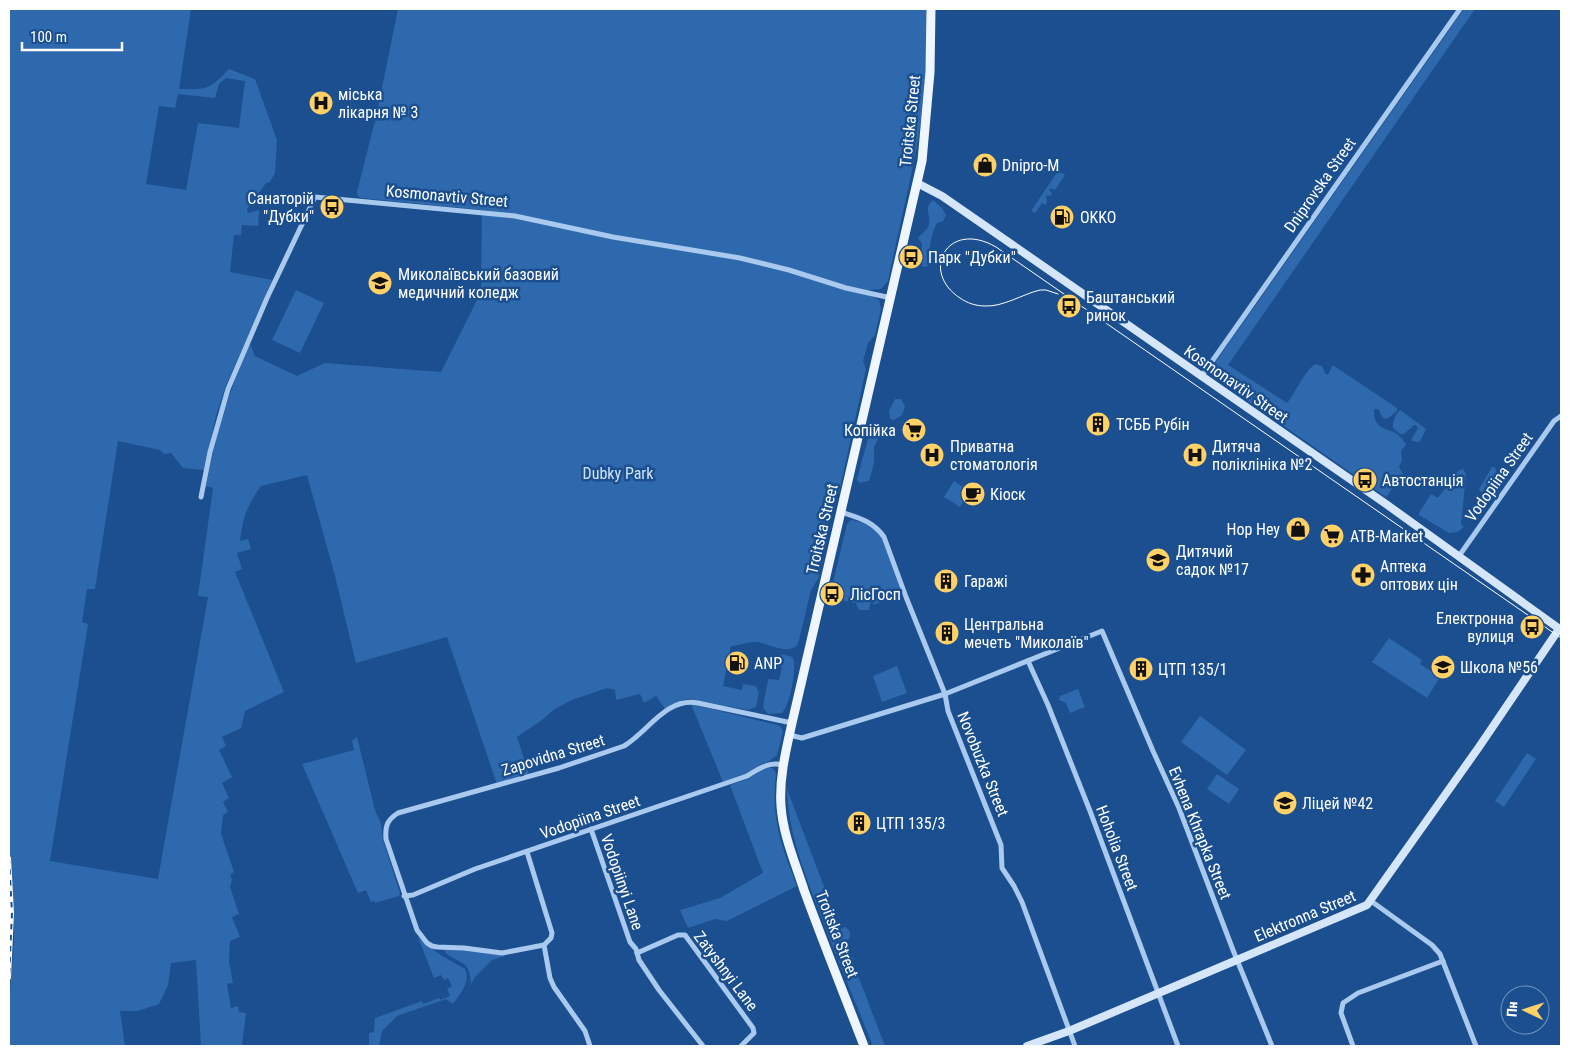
<svg xmlns="http://www.w3.org/2000/svg" width="1570" height="1055" font-family="'Roboto Condensed',sans-serif">
<style>
.green{fill:#2e69ad;fill-rule:evenodd}
.lines{fill:none;stroke-linecap:round;stroke-linejoin:round}
.street{stroke:#a9c9ee;stroke-width:5}
.secondary{stroke:#d6e6fa;stroke-width:8}
.primary{stroke:#f0f6ff;stroke-width:9}
.tram{stroke:#fff;stroke-width:1}
.rail-casing{stroke:#fff;stroke-width:4}
.rail{stroke:#1b4f8f;stroke-width:2;stroke-dasharray:5.5;stroke-linecap:butt}
.labels{text-anchor:middle;dominant-baseline:central;stroke-width:5;stroke-linejoin:round;paint-order:stroke}
.poi-label{font-size:16px;fill:#fff;stroke:#1b4f8f;text-anchor:start}
.street-label{font-size:16px;fill:#fff;stroke:#1b4f8f}
.park-label{font-size:16px;fill:#cfe3fa;stroke:#1b4f8f}
</style>
<rect width="100%" height="100%" fill="#1b4f8f"/>
<!-- green -->
<g class="green">
<path d="M9,9H191L179,89C207,90 210,89 229,69L255,79L277,140L275,173L270,182L266,183L247,209L248,213L259,210L258,226L242,225L241,235H234L230,272L272,280L225,388L216,416L204,470L183,468L171,453L164,454L160,450L118,441L95,589H87L82,622L88,624L50,861L158,879L208,597L198,596L213,488L206,486C215,437 229,390 250,344L255,356L297,376L325,363L441,372L481,292L482,210L361,198L358,196L357,192L376,117L398,9H926C934,101 906,192 888,281L881,289L869,290L867,294L879,300L881,309L875,335L868,343L863,361L866,369L839,493L833,501L828,521V535L819,577L811,590L798,644C789,656 768,643 756,642C748,642 739,645 731,646L723,686L742,690L743,684L756,686L759,693L756,707L748,710L690,699L683,700L665,709L656,696L644,703L640,694L616,700L615,690L607,688L572,700L555,709L542,720L517,737L529,774L497,784L447,637L356,663L335,576L307,475L261,486C247,505 243,517 240,541L248,539L251,549L237,553L242,569L235,572L284,692L245,711L241,728L222,737L226,746L219,750L232,777L222,783L229,798L223,802L228,812L223,815L221,834L234,872L230,875L232,880L230,887L239,914L232,917L240,937L230,941L229,961L233,983L227,984L231,1008L238,1006L239,1012L246,1013L242,1046H201L196,960L171,963L168,985L159,1004L138,1011H120L125,1046H9V1004L14,941V913L9,840ZM226,78L245,81L239,128L198,123L186,190L146,184L159,106L175,108L178,94L215,98L219,84Z"/>
<path d="M1464,9H1475L1228,365L1287,403C1297,391 1302,374 1315,364L1322,366L1325,373L1328,375L1332,366H1334L1397,408V411L1387,419L1383,418L1378,409H1374C1373,437 1397,423 1406,445L1401,451L1402,460L1399,467L1403,474L1386,497L1213,377L1211,374L1212,367Z"/>
<path d="M1058,171L1065,175L1055,190L1051,188L1049,190L1052,193L1050,196L1047,195L1046,198L1047,199L1046,205L1042,203L1035,213L1031,211Z"/>
<path d="M933,200L942,208L946,215L943,221L937,223C931,233 928,253 930,264L926,267L922,266V244L918,238C921,234 928,230 929,224C931,214 923,208 933,200Z"/>
<path d="M296,290L324,303L300,353L272,340Z"/>
<path d="M895,399H901L905,406L902,415L894,420L890,419L889,411Z"/>
<path d="M1400,410L1426,429L1421,440L1418,442L1412,441V439L1418,428L1416,425H1414L1404,434H1400L1393,428C1392,423 1396,413 1400,410Z"/>
<path d="M871,428L875,429L878,439L874,447V463L869,481L860,483L857,481V479Z"/>
<path d="M1492,467H1495C1499,478 1491,485 1484,494H1482L1479,489Z"/>
<path d="M1463,469L1466,474L1461,525L1464,527L1458,532L1449,533L1419,515V513L1431,494L1438,498L1458,471Z"/>
<path d="M954,481L969,491L960,507L944,497Z"/>
<path d="M851,520C865,522 874,527 882,538L902,594L873,605V594L857,591L855,603L833,598L835,591L833,583L847,524Z"/>
<path d="M858,592L872,595L869,610H859L856,604Z"/>
<path d="M1389,638L1422,660L1420,664L1440,677L1427,698L1372,662Z"/>
<path d="M780,654L790,656L793,658C797,669 790,705 782,713L768,714L764,709L763,706L768,680L769,679L779,680L782,667L777,666Z"/>
<path d="M897,666L907,693L882,702L873,676Z"/>
<path d="M1078,689L1085,707L1070,713L1066,703L1059,700L1060,696Z"/>
<path d="M691,704L777,725L781,727L783,732L777,755L768,762L762,764L746,774L723,782Z"/>
<path d="M1200,716L1246,750L1227,775L1181,742Z"/>
<path d="M357,737L375,810L381,824L383,840L400,893L399,896L375,903L374,901L371,902L366,890L358,893L302,764L354,750L352,741Z"/>
<path d="M1527,753L1536,759L1504,807L1495,801Z"/>
<path d="M769,767L774,769L776,774C771,820 781,844 797,886L727,921L715,919L688,928L680,910L720,898L763,873L730,785L747,779Z"/>
<path d="M1217,774L1239,789L1229,804L1207,789Z"/>
<path d="M787,789L840,929L845,927C850,929 851,934 849,939L845,941L851,956L853,958L852,960L885,1046H873C854,999 834,951 816,903C802,866 788,829 787,789Z"/>
<path d="M418,937L439,954L465,969C471,982 460,994 453,1004L446,999L397,1016L382,1031L379,1046H369V1033L374,1032L375,1018L422,1001L423,1004L439,998L440,1000L450,996L447,989L452,986L448,978L444,980L441,975L434,978Z"/>
<path d="M443,949L516,952L492,960L475,977L471,984C471,956 452,964 443,949Z"/>
</g>
<g class="lines">
<!-- street -->
<g class="street">
<path d="M1201,377L1460,9"/>
<path d="M201,497L210,452L228,389L267,298L315,197L515,216L613,237L740,258L789,270L846,288L891,298"/>
<path d="M841,512C859,518 873,521 884,537L906,597L945,694L948,711L1001,845L1002,868L1014,886L1022,902L1075,1046"/>
<path d="M1459,556L1554,421L1561,416"/>
<path d="M1028,661L1048,705L1090,811L1178,1046"/>
<path d="M789,735L802,738L945,694L1102,631L1153,751L1179,808L1233,950L1272,1046"/>
<path d="M591,829L630,942L636,949L639,960L659,990L703,1046"/>
<path d="M527,852L552,933L551,938L544,945L502,953L464,948L437,947L432,946L427,943L417,930L386,839C385,826 387,820 398,813L559,768L624,746C648,732 666,697 698,703L792,723"/>
<path d="M404,896L413,895L475,869L747,776C759,769 769,761 783,765"/>
<path d="M1371,901L1432,945L1440,954L1476,1046"/>
<path d="M544,945L550,978L554,987L585,1031L590,1046"/>
<path d="M637,953L678,935H685L753,1028L754,1033L741,1046"/>
<path d="M1353,1046L1341,1013L1343,1003L1358,993L1443,961"/>
</g>
<!-- secondary -->
<g class="secondary">
<path d="M917,183L942,196L1386,504L1561,630"/>
<path d="M1027,1046L1069,1031L1367,905L1479,747L1559,629"/>
</g>
<!-- primary -->
<path class="primary" d="M864,1046C844,994 823,942 804,890C795,862 783,835 781,806C779,778 786,750 792,723L922,161L930,72L931,9"/>
<!-- tram -->
<path class="tram" d="M1058,294L1046,290H1040C1023,294 1003,307 985,306C976,306 967,303 960,298C919,271 948,219 996,247L1561,638"/>
<defs>
<path id="rail" d="M9,858L12,913L9,978"/>
</defs>
<!-- rail casing -->
<use href="#rail" class="rail-casing"/>
<!-- rail -->
<use href="#rail" class="rail"/>
</g>
<!-- icons -->
<defs>
<symbol id="hospital-disc" viewBox="-11 -11 22 22"><circle r="9.5" fill="#ffd166" stroke="#1b4f8f"/><path d="M-5-5h3v3.5h4V-5h3V5h-3V1.5h-4V5h-3Z" fill="#111"/></symbol>
<symbol id="shop-disc" viewBox="-11 -11 22 22"><circle r="9.5" fill="#ffd166" stroke="#1b4f8f"/><path d="M-5-2.5h2.3a2.7 3.5 0 0 1 5.4 0H5L5.5 6h-11ZM-1.5-2.5h3a1.5 2.3 0 0 0-3 0Z" fill="#111"/></symbol>
<symbol id="bus-disc" viewBox="-11 -11 22 22"><circle r="9.5" fill="#ffd166" stroke="#1b4f8f"/><path d="M-5-6H5V4H4V6H2V4H-2V6H-4V4H-5ZM-3.5-4V0h7V-4ZM-3.5 1.2v1.5H-2V1.2ZM2 1.2v1.5H3.5V1.2Z" fill="#111"/></symbol>
<symbol id="fuel-disc" viewBox="-11 -11 22 22"><circle r="9.5" fill="#ffd166" stroke="#1b4f8f"/><path d="M-5.5-6h7V0h2V4h1.3V-2.5L3-4.5l.8-.8L6-3V5H2.5V1h-1V6h-7ZM-4.2-4.7v3.2H.2V-4.7Z" fill="#111"/></symbol>
<symbol id="university-disc" viewBox="-11 -11 22 22"><circle r="9.5" fill="#ffd166" stroke="#1b4f8f"/><path d="M0-5L7-2L0 1L-7-2ZM-4 1L0 2.5L4 1V4Q0 6-4 4Z" fill="#111"/></symbol>
<symbol id="building-disc" viewBox="-11 -11 22 22"><circle r="9.5" fill="#ffd166" stroke="#1b4f8f"/><path d="M-4-6H4V6H1V3H-1V6H-4ZM-2.5-4.3h1.7v1.8h-1.7ZM.8-4.3h1.7v1.8H.8ZM-2.5-1h1.7V.8h-1.7ZM.8-1h1.7V.8H.8Z" fill="#111"/></symbol>
<symbol id="supermarket-disc" viewBox="-11 -11 22 22"><circle r="9.5" fill="#ffd166" stroke="#1b4f8f"/><path d="M-6-5.5h2.5l.6 2H6L4.5 2H-2.5L-4.4-4H-6ZM-1.5 3.2a1.3 1.3 0 1 0 .1 0ZM3 3.2a1.3 1.3 0 1 0 .1 0Z" fill="#111"/></symbol>
<symbol id="cafe-disc" viewBox="-11 -11 22 22"><circle r="9.5" fill="#ffd166" stroke="#1b4f8f"/><path d="M-5.5-4.5H6V0H3Q3 3.5 0 3.5H-2.5Q-5.5 3.5-5.5 0ZM3-3.2v2h1.7v-2ZM-6 4.5H4V6H-6Z" fill="#111"/></symbol>
<symbol id="school-disc" viewBox="-11 -11 22 22"><circle r="9.5" fill="#ffd166" stroke="#1b4f8f"/><path d="M0-5L7-2L0 1L-7-2ZM-4 1L0 2.5L4 1V4Q0 6-4 4Z" fill="#111"/></symbol>
<symbol id="pharmacy-disc" viewBox="-11 -11 22 22"><circle r="9.5" fill="#ffd166" stroke="#1b4f8f"/><path d="M-2-6h4v4h4v4h-4v4h-4v-4h-4v-4h4Z" fill="#111"/></symbol>
</defs>
<g fill-rule="evenodd">
<use href="#hospital-disc" x="307" y="89" width="28" height="28"/>
<use href="#shop-disc" x="971" y="151" width="28" height="28"/>
<use href="#bus-disc" x="318" y="193" width="28" height="28"/>
<use href="#fuel-disc" x="1048" y="203" width="28" height="28"/>
<use href="#bus-disc" x="897" y="243" width="28" height="28"/>
<use href="#university-disc" x="366" y="269" width="28" height="28"/>
<use href="#bus-disc" x="1055" y="292" width="28" height="28"/>
<use href="#building-disc" x="1084" y="410" width="28" height="28"/>
<use href="#supermarket-disc" x="900" y="416" width="28" height="28"/>
<use href="#hospital-disc" x="918" y="441" width="28" height="28"/>
<use href="#hospital-disc" x="1181" y="441" width="28" height="28"/>
<use href="#bus-disc" x="1351" y="466" width="28" height="28"/>
<use href="#cafe-disc" x="959" y="480" width="28" height="28"/>
<use href="#shop-disc" x="1284" y="515" width="28" height="28"/>
<use href="#supermarket-disc" x="1318" y="522" width="28" height="28"/>
<use href="#school-disc" x="1144" y="546" width="28" height="28"/>
<use href="#pharmacy-disc" x="1349" y="561" width="28" height="28"/>
<use href="#building-disc" x="932" y="567" width="28" height="28"/>
<use href="#bus-disc" x="818" y="580" width="28" height="28"/>
<use href="#bus-disc" x="1518" y="613" width="28" height="28"/>
<use href="#building-disc" x="933" y="619" width="28" height="28"/>
<use href="#fuel-disc" x="723" y="649" width="28" height="28"/>
<use href="#school-disc" x="1429" y="653" width="28" height="28"/>
<use href="#building-disc" x="1127" y="655" width="28" height="28"/>
<use href="#school-disc" x="1271" y="789" width="28" height="28"/>
<use href="#building-disc" x="845" y="809" width="28" height="28"/>
</g>
<g class="labels">
<!-- poi labels -->
<g class="poi-label">
<text x="338" y="94">міська<tspan x="338" dy="18">лікарня № 3</tspan></text>
<text x="1002" y="165">Dnipro-M</text>
<text x="314" y="198" text-anchor="end">Санаторій<tspan x="314" dy="18">"Дубки"</tspan></text>
<text x="1080" y="217">OKKO</text>
<text x="928" y="257">Парк "Дубки"</text>
<text x="398" y="274">Миколаївський базовий<tspan x="398" dy="18">медичний коледж</tspan></text>
<text x="1086" y="297">Баштанський<tspan x="1086" dy="18">ринок</tspan></text>
<text x="1116" y="424">ТСББ Рубін</text>
<text x="896" y="430" text-anchor="end">Копійка</text>
<text x="950" y="446">Приватна<tspan x="950" dy="18">стоматологія</tspan></text>
<text x="1212" y="446">Дитяча<tspan x="1212" dy="18">поліклініка №2</tspan></text>
<text x="1382" y="480">Автостанція</text>
<text x="990" y="494">Кіоск</text>
<text x="1280" y="529" text-anchor="end">Hop Hey</text>
<text x="1350" y="536">ATB-Market</text>
<text x="1176" y="551">Дитячий<tspan x="1176" dy="18">садок №17</tspan></text>
<text x="1380" y="566">Аптека<tspan x="1380" dy="18">оптових цін</tspan></text>
<text x="964" y="581">Гаражі</text>
<text x="850" y="594">ЛісГосп</text>
<text x="1514" y="618" text-anchor="end">Електронна<tspan x="1514" dy="18">вулиця</tspan></text>
<text x="964" y="624">Центральна<tspan x="964" dy="18">мечеть "Миколаїв"</tspan></text>
<text x="754" y="663">ANP</text>
<text x="1460" y="667">Школа №56</text>
<text x="1158" y="669">ЦТП 135/1</text>
<text x="1302" y="803">Ліцей №42</text>
<text x="876" y="823">ЦТП 135/3</text>
</g>
<!-- street labels -->
<g class="street-label">
<text transform="translate(910 121) rotate(-84)">Troitska Street</text>
<text transform="translate(1320 185) rotate(-55)">Dniprovska Street</text>
<text transform="translate(447 196) rotate(5)">Kosmonavtiv Street</text>
<text transform="translate(1236 384) rotate(35)">Kosmonavtiv Street</text>
<text transform="translate(1499 477) rotate(-55)">Vodopiina Street</text>
<text transform="translate(822 529) rotate(-77)">Troitska Street</text>
<text transform="translate(553 755) rotate(-17)">Zapovidna Street</text>
<text transform="translate(983 764) rotate(68)">Novobuzka Street</text>
<text transform="translate(590 817) rotate(-19)">Vodopiina Street</text>
<text transform="translate(1200 833) rotate(68)">Evhena Khrapka Street</text>
<text transform="translate(1117 848) rotate(69)">Hoholia Street</text>
<text transform="translate(622 882) rotate(71)">Vodopiinyi Lane</text>
<text transform="translate(1305 916) rotate(-23)">Elektronna Street</text>
<text transform="translate(837 934) rotate(69)">Troitska Street</text>
<text transform="translate(726 971) rotate(53)">Zatyshnyi Lane</text>
</g>
<!-- park labels -->
<g class="park-label">
<text x="618" y="473">Dubky Park</text>
</g>
</g>
<!-- border -->
<rect width="1570" height="1055" fill="none" stroke="#ffffff" stroke-width="20"/>
<!-- north arrow -->
<g transform="translate(1525 1010) rotate(274)"><circle r="24" fill="#1b4f8f" stroke="#7695bc"/>
<path d="M0-4L9 19L0 12L-9 19Z" fill="#ffd166"/>
<text y="-8" font-size="14" font-weight="bold" text-anchor="middle" fill="#ffffff">Пн</text>
</g>
<!-- scale -->
<path d="M22 42v8h100v-8" fill="none" stroke="#ffffff" stroke-width="2.5"/>
<text x="30" y="42" font-size="15" fill="#ffffff" stroke="#1b4f8f" stroke-width="4" paint-order="stroke">100 m</text>
</svg>
